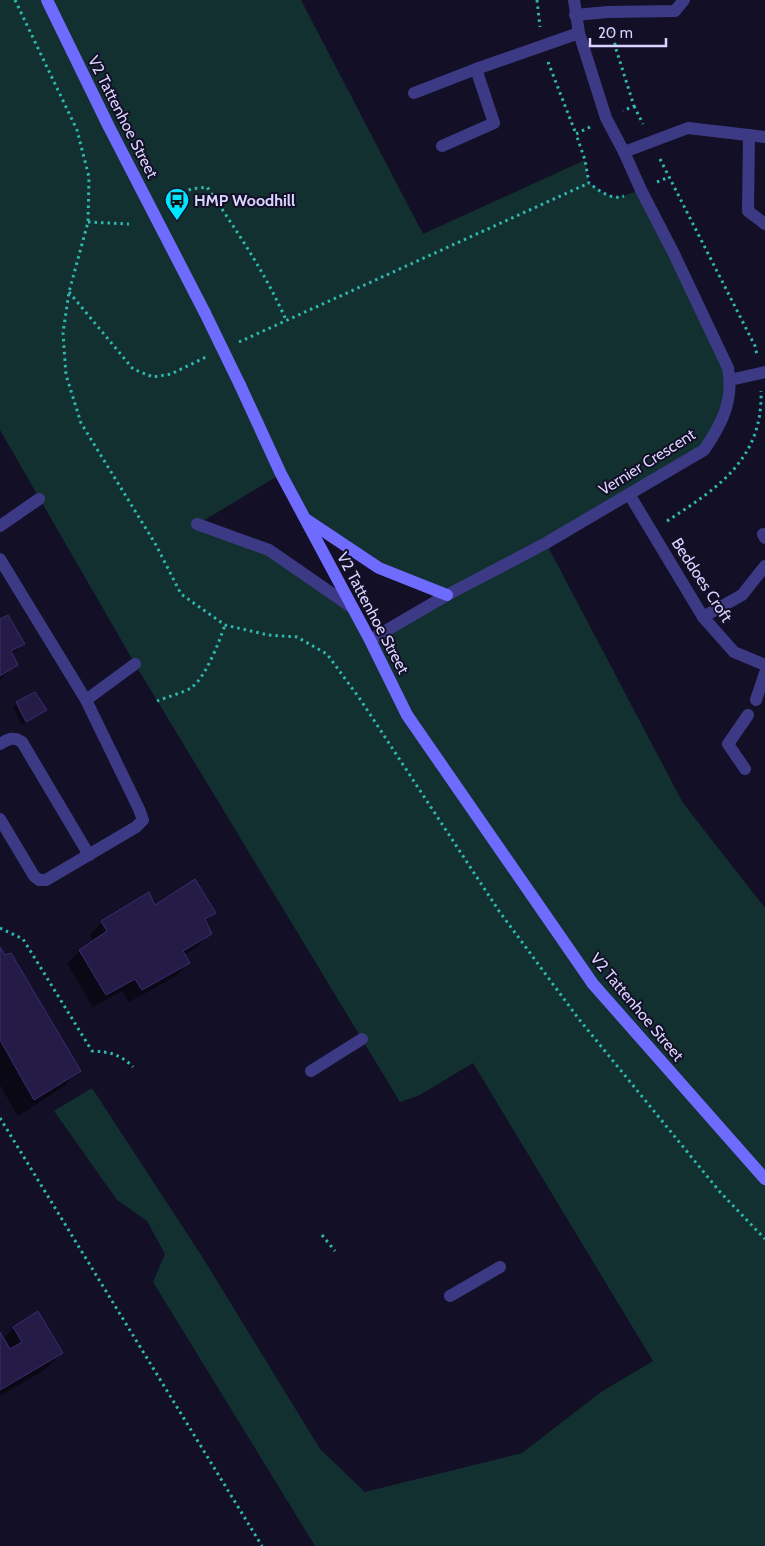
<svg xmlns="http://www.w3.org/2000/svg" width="765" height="1546" font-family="Cabin,sans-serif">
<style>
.green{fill:#12302f;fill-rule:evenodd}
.shadow{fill:#0007}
.building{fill:#241b47;stroke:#3b2d73}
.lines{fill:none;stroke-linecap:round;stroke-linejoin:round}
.path{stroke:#2fb8b0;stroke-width:3;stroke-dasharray:2.5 4;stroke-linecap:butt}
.lane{stroke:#3d3a85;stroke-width:12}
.street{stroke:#3d3a85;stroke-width:12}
.secondary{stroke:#6f6bff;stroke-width:12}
.secondary-bridge{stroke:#6f6bff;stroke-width:12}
.labels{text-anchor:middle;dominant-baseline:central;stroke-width:4;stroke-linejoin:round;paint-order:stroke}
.street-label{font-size:16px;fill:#d9d4ff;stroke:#130f26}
.poi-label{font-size:16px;font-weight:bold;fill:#d9d4ff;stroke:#130f26;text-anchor:start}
</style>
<rect width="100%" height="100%" fill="#130f26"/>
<!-- green -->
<path class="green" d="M0,0H301L423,234L585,160L589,183C612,200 615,199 641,190L730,380L704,450L546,543L683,803L765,908V1546H315L153,1282L165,1254L147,1221L117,1200L54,1111L92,1088L203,1258L320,1449L365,1492L522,1453L601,1392L653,1361L473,1063L420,1095L400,1102L135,664L0,430ZM281,474L305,519L379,568L447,596L370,639L350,606L269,550L198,524Z"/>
<!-- shadow -->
<g class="shadow">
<path d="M0,621L23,644L12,655L16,665L0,680Z"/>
<path d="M17,703L45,709L22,725L13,707Z"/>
<path d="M155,906L214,913L205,922L210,934L198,946L184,955L188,963L176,976L129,1002L122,991L93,1007L67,963L80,951L93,941L90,935L102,922Z"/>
<path d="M0,949L79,1071L63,1087L18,1116L0,1085Z"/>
<path d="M37,1313L62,1352L46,1369L0,1396V1334L3,1339L13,1328Z"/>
</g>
<!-- building -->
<g class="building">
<path d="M8,615L25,644L11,651L18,665L0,676V619Z"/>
<path d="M35,692L47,710L26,722L16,702Z"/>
<path d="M195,879L216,913L205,919L212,934L183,951L190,963L142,990L135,979L106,995L79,950L107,931L101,921L149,892L155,905Z"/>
<path d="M0,947L5,955L11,953L81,1071L34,1100L0,1040Z"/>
<path d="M38,1311L63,1353L0,1390V1332L10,1349L22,1342L13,1327Z"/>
</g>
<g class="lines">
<!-- path -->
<g class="path">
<path d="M15,0L77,130L89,177L88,222L69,292L63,333L66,375L81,423L156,545L181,594L225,625L268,635L297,637L327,654L360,699L499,911L578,1018L720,1192L765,1239"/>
<path d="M537,0L540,27"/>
<path d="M612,30L616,49L634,106L623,111"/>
<path d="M548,62L576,134"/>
<path d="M634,106L643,124"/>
<path d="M590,127L576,134L585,160L589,183C598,190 612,201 624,196"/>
<path d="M660,159L755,346L757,355"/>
<path d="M657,182L669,177"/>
<path d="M177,196L191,189L207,187C236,230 265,272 286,320"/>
<path d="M88,222L129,224"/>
<path d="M69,292L133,369L153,377L171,374L206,357"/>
<path d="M239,342L589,183"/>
<path d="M667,521C718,488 763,459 761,391"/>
<path d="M157,701C166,697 183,693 191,688C206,677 219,642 225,625"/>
<path d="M0,928L23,939L92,1051C110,1052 120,1054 133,1067"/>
<path d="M0,1118L262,1546"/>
<path d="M322,1235L335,1251"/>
</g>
<!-- lane -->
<g class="lane">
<path d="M749,135L748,211L765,224"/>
<path d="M730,380L765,372"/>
<path d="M0,526L39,499"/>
<path d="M763,534L765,538"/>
<path d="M0,559L86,700L139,809L143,820L136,827L46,880H39L34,876L0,819"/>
<path d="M703,617L742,595L765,566"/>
<path d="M86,700L135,664"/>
<path d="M756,700L765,673"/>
<path d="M0,744C9,739 13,736 22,742L89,855"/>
<path d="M745,769L728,744L748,715"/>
<path d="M311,1071L362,1039"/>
<path d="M450,1296L500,1267"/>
</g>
<!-- street -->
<g class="street">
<path d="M575,15L608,12L675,11L684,0"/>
<path d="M414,93L476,69"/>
<path d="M442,146L494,123L476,69L579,33"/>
<path d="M624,152L688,128L765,137"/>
<path d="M629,494L703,617L734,652L765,665"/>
<path d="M197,524L269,550L350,606"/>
<path d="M370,640L447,595L546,543L704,450C722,424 734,400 728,368L674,254L641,190L624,152L606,118L579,33L574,0"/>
</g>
<!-- secondary -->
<g class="secondary">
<path d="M47,0L109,127L205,313"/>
<path d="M240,385L281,474L370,640L407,715L593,984L765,1179"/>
<path d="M307,520L379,568L447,595"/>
</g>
<!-- secondary-bridge -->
<path class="secondary-bridge" d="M205,313L240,385"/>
</g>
<!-- icons -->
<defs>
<symbol id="bus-pin" viewBox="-11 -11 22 30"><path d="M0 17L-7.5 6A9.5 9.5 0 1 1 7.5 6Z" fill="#00e5ff" stroke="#130f26"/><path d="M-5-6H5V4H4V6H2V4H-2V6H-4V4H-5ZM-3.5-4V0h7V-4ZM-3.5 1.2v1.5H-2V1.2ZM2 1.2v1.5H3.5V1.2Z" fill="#111"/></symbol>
</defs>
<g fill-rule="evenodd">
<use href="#bus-pin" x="163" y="186" width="28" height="38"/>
</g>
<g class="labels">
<!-- street labels -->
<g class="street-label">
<text transform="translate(123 117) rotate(63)">V2 Tattenhoe Street</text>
<text transform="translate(647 462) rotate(-32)">Vernier Crescent</text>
<text transform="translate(702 580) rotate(57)">Beddoes Croft</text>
<text transform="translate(373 613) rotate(62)">V2 Tattenhoe Street</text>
<text transform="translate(637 1007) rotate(50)">V2 Tattenhoe Street</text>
</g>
<!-- poi labels -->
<g class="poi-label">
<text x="194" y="200">HMP Woodhill</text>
</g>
</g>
<!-- scale -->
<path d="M590 38v8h76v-8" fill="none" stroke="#d9d4ff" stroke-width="2.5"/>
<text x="598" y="38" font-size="15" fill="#d9d4ff" stroke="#130f26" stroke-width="4" paint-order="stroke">20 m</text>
</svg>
